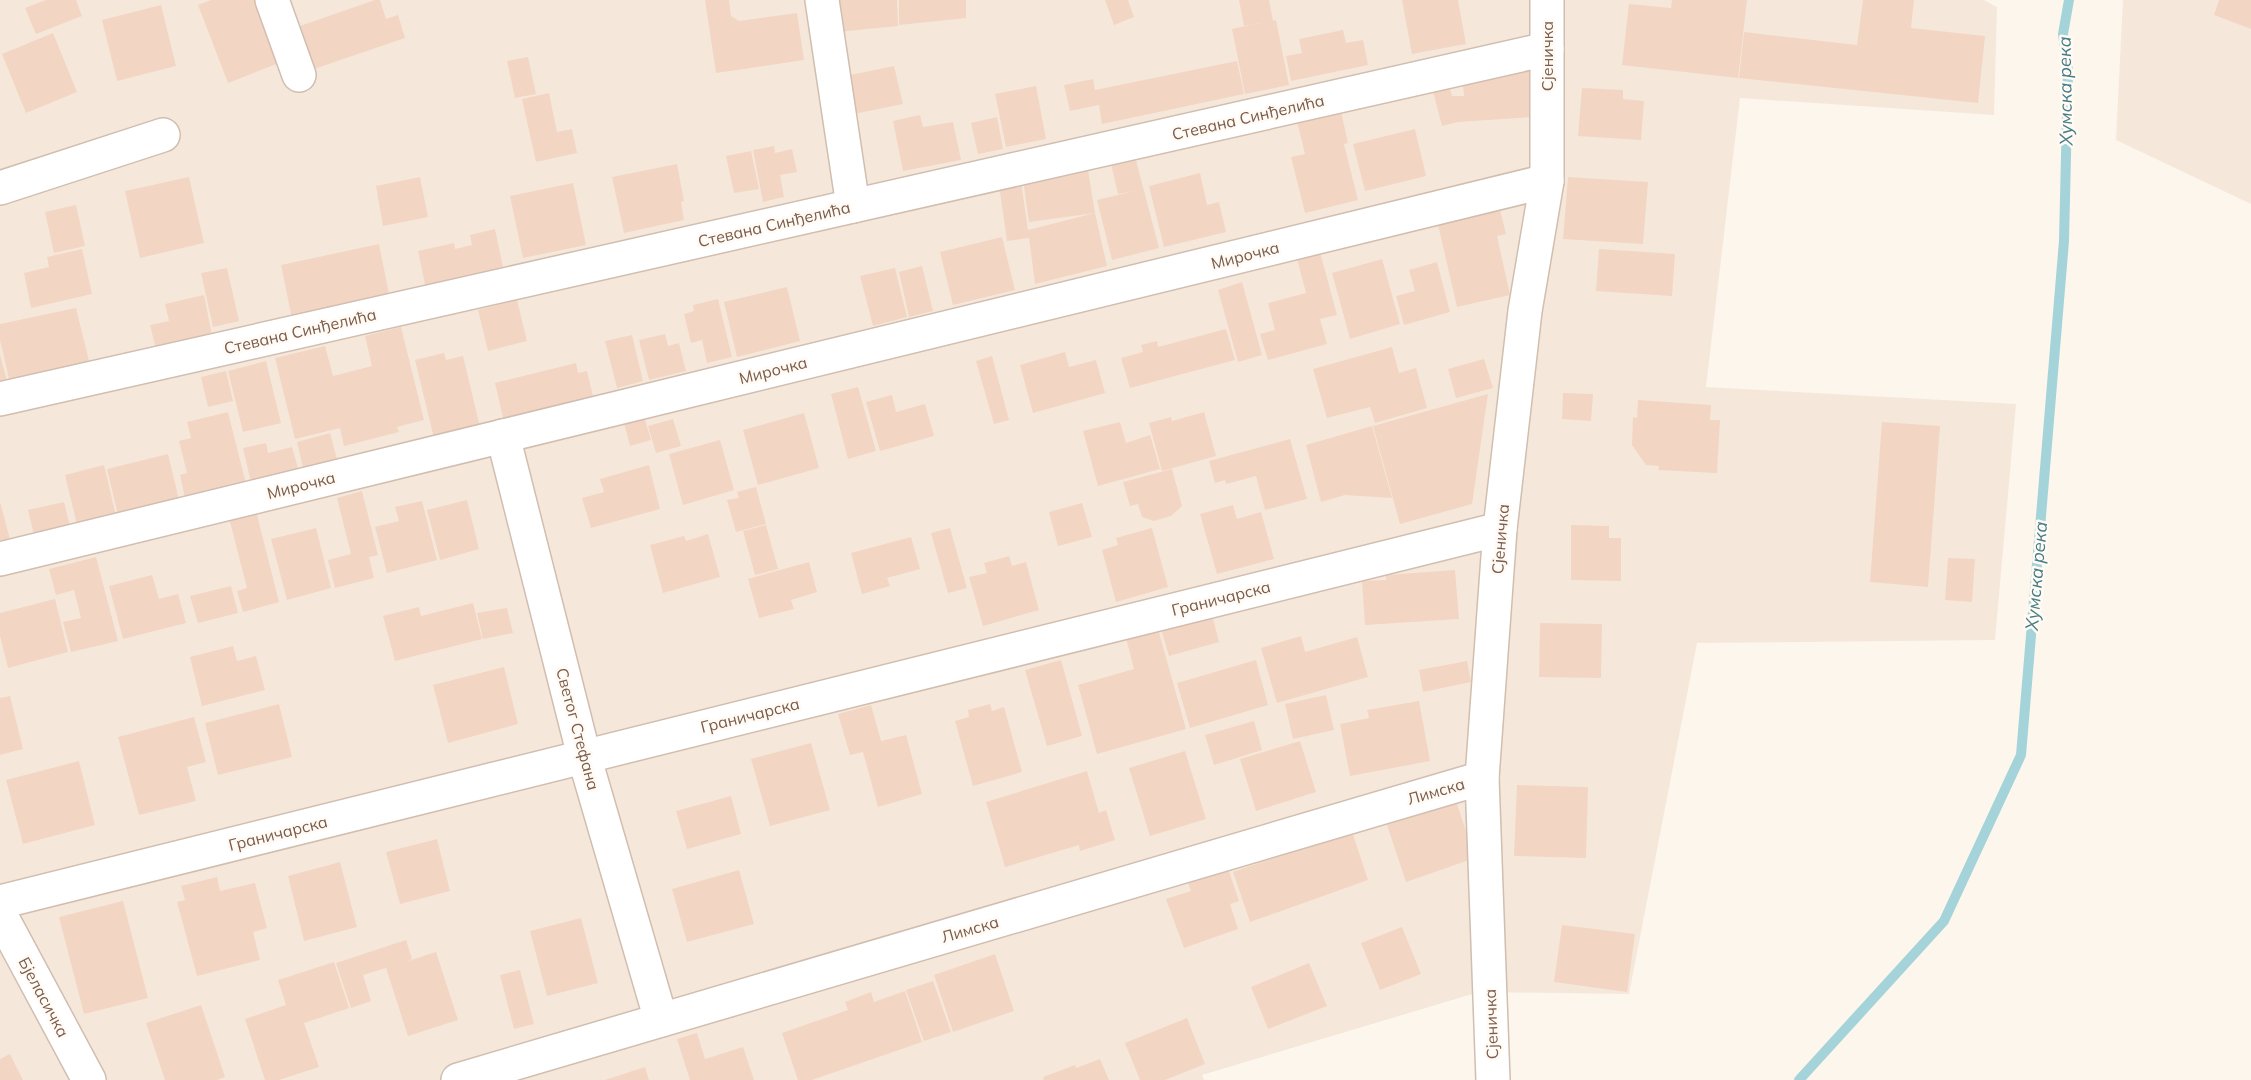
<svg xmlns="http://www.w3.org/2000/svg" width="2251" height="1080" font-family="Mulish,sans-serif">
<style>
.residential{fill:#f5e8da}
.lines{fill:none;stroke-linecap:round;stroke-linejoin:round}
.stream{stroke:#a5d3da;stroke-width:10}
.building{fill:#f3d5c3}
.minor-casing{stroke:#d1beb0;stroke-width:36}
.minor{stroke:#fff;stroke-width:33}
.labels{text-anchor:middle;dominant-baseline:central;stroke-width:5;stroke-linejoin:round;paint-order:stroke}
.street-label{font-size:16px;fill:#7a5c4d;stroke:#fffaf3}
.water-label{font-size:18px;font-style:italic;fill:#437c86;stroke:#fffaf3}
</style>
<rect width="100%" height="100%" fill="#fdf6ec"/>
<!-- residential -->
<g class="residential">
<path d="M0,0H1984L1997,7L1994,115L1740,98L1706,387L2016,404L1995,640L1697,643L1629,994L1479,992L1202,1075L1204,1080H0Z"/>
<path d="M2123,0H2251V204L2116,140Z"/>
</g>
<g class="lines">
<!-- stream -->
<path class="stream" d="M1799,1080L1944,921L2021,755L2064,241L2068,71L2063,34L2069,0"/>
</g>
<!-- building -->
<g class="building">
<path d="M46,0H76L82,16L36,34L25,8Z"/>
<path d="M211,0H254L279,63L228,83L198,5Z"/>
<path d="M375,0H380L386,19L398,15L405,38L311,70L297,27Z"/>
<path d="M705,0H729L731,16L739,21L797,13L804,60L716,73Z"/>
<path d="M824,0H897L898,26L828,33Z"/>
<path d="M899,0H966V18L899,25Z"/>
<path d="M1105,0H1128L1134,17L1114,25Z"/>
<path d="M1239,0H1269L1273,21L1276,20L1289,85L1245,94L1232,29L1265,22L1244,26Z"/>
<path d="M1402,0H1458L1466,44L1412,54Z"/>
<path d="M1672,0H1747L1738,78L1622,65L1629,4L1671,8Z"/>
<path d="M1863,0H1914L1911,28L1985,36L1978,103L1739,78L1744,32L1857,45Z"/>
<path d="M2219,0H2251V29L2214,15Z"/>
<path d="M161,5L176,66L117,81L102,20Z"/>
<path d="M1343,30L1346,43L1363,40L1368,65L1291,81L1286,56L1302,53L1299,39Z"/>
<path d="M53,33L77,92L26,113L2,54Z"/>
<path d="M528,57L536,94L515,98L507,61Z"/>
<path d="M1237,61L1244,94L1102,124L1099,105L1070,111L1064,85L1093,79L1095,90Z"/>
<path d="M1530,61L1533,117L1458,122L1442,126L1430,80L1447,76L1452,96H1464L1462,74Z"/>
<path d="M894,66L903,104L844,116L836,78Z"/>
<path d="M1036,86L1046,139L1006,147L995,94Z"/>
<path d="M1582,88L1623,90V99L1644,101L1641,140L1578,136Z"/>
<path d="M549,93L557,132L572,129L577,153L536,162L522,99Z"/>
<path d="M1338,98L1348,143L1344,144L1358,200L1305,213L1291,157L1305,154L1294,109Z"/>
<path d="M920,115L923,127L953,122L961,160L903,171L893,121Z"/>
<path d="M997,117L1003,149L978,154L971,123Z"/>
<path d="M1415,129L1426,176L1365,191L1353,144Z"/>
<path d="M774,146L775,153L792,149L797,172L780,175L784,197L763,202L753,150Z"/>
<path d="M1133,149L1159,248L1112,260L1097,200L1134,191L1118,194L1109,155Z"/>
<path d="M751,151L759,189L734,193L726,156Z"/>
<path d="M677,164L684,201L681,202L684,220L624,233L612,177Z"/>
<path d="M1087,164L1095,213L1029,222L1022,173Z"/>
<path d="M1200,173L1207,205L1219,202L1226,232L1164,247L1149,186Z"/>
<path d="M1020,175L1028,230L1095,213L1107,266L1035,284L1029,238L1007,241L998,178Z"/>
<path d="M189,177L204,243L140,258L125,191Z"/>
<path d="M420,177L428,217L383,226L376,186Z"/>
<path d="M1568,177L1648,182L1643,244L1563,239Z"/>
<path d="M573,183L586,245L523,258L510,196Z"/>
<path d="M1498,202L1506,234L1497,236L1510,295L1457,307L1436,216Z"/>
<path d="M76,205L85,246L54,253L45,212Z"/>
<path d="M495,229L503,267L461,277L462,282L426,289L418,251L454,243L455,249L472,245L470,235Z"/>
<path d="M1002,237L1015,290L953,305L940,252Z"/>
<path d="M379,244L390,299L292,319L281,265Z"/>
<path d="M82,249L92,294L31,308L24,273L49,267L47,257Z"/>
<path d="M1599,249L1675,254L1672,296L1596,291Z"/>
<path d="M1320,252L1337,315L1320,319L1327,344L1268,360L1260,334L1275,330L1268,303L1306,293L1297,259Z"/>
<path d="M1382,259L1400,324L1350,339L1332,273Z"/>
<path d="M1437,262L1450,312L1404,325L1396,296L1415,291L1409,270Z"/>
<path d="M922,266L933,311L909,317L899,272Z"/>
<path d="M227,268L239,321L213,327L201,273Z"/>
<path d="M895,268L907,317L873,326L860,276Z"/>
<path d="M1242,282L1262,355L1238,362L1218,290Z"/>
<path d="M787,287L800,341L737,357L724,302Z"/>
<path d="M204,295L213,340L157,353L150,325L169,321L165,304Z"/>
<path d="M718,299L732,357L707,363L702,340L691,343L684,314L694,311L693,305Z"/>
<path d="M517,300L527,341L488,351L478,310Z"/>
<path d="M76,308L90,365L10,383L0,340V324Z"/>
<path d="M401,327L424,420L397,427L399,432L344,446L340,428L295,439L275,358L325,346L333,376L372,366L365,336Z"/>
<path d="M1226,329L1235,360L1130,388L1121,358L1143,352L1141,345L1157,341L1158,347Z"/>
<path d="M665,334L668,346L679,343L686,371L649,380L639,340Z"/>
<path d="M632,335L643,381L617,388L605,341Z"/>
<path d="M1392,347L1399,373L1416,368L1427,408L1375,423L1370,407L1327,418L1313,369Z"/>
<path d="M1065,352L1069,367L1096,360L1105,393L1033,413L1020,365Z"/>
<path d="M444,353L446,360L463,356L480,427L434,438L415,360Z"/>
<path d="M0,354L8,385L0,386Z"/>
<path d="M992,356L1009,420L994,424L976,361Z"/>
<path d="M1484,359L1493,388L1456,398L1448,369Z"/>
<path d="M266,361L281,423L243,432L228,371Z"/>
<path d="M576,363L578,373L587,371L594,400L504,422L495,383Z"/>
<path d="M226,371L233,401L208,407L201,377Z"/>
<path d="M858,387L876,451L848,459L831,394Z"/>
<path d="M1563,393L1593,394L1591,421L1562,419Z"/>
<path d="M1488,394L1472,504L1400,524L1373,426Z"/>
<path d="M892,395L896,412L925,404L934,436L880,451L866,402Z"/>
<path d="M1638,400L1711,405L1710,420H1720L1717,473L1658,470L1659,466L1646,465L1632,445L1633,417L1637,418Z"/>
<path d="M228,412L247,488L186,503L180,475L187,473L179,441L191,438L187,422Z"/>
<path d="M1204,412L1216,456L1162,471L1149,423L1171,417L1172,421Z"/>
<path d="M643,413L651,440L630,446L623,419Z"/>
<path d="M804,413L819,468L758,485L743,430Z"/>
<path d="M673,419L681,446L656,453L648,426Z"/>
<path d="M1120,422L1126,443L1150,435L1160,469L1098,486L1083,431Z"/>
<path d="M1882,422L1940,426L1928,587L1870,582Z"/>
<path d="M1372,426L1392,498L1345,495L1321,502L1306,445Z"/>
<path d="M330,433L338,463L304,472L297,442Z"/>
<path d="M1290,439L1307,499L1265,510L1256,476L1226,484L1225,480L1215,483L1209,461Z"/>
<path d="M720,440L734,490L683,505L669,454Z"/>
<path d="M266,443L268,453L292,447L300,475L252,487L243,448Z"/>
<path d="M168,454L180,504L119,519L107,469Z"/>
<path d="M104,465L117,520L78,529L65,475Z"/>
<path d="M649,465L660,509L591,528L582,498L604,492L600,479Z"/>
<path d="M1172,469L1182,506L1171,516L1154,521L1142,517L1138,504L1130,506L1123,482Z"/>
<path d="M756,487L766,524L736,532L727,500L739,498L737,492Z"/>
<path d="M362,491L378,555L369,557L374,578L335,588L328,560L351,554L337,498Z"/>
<path d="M467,500L479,549L440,560L427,510Z"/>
<path d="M422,501L437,560L387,573L375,527L399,521L395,507Z"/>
<path d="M0,502L11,543L0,546Z"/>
<path d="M64,502L71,530L35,539L28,510Z"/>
<path d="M1082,503L1092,537L1058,546L1049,512Z"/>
<path d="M1233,505L1237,519L1261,512L1274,559L1217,574L1200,514Z"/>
<path d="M256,511L279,602L243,612L237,591L247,588L229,518Z"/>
<path d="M766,525L778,569L755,575L743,531Z"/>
<path d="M1571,525L1609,526V538H1621V581L1571,580Z"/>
<path d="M316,528L331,588L287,600L271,539Z"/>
<path d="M950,528L967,588L948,593L931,533Z"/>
<path d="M1152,528L1168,587L1116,602L1102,550L1118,545L1116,538Z"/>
<path d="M708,534L720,577L663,593L650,545L684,536L686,541Z"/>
<path d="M911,537L920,569L887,578L890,586L862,594L851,553Z"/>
<path d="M1009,556L1012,566L1026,562L1039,610L983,626L969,577L987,573L984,563Z"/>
<path d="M96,557L118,641L71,652L63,622L81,618L74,590L56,595L49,569Z"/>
<path d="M1948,558L1975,559L1972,602L1945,600Z"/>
<path d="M809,562L817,592L791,600L794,609L759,618L748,579Z"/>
<path d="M1455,570L1459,619L1365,625L1362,581L1386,580V575Z"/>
<path d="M152,575L159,599L178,594L186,623L123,639L109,586Z"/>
<path d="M231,586L238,613L198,623L190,596Z"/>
<path d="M55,599L68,652L8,668L0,636V613Z"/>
<path d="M473,603L482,639L395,661L383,616L419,607L421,616Z"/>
<path d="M507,608L513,633L483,639L477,613Z"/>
<path d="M1212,615L1219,642L1169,656L1161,629Z"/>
<path d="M1540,623L1602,624L1601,678L1539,677Z"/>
<path d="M1158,629L1186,729L1097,754L1078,685L1134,669L1126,638Z"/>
<path d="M1301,636L1305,652L1357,637L1368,677L1277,703L1261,648Z"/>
<path d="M233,646L237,661L256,656L265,690L202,706L190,657Z"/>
<path d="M1061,660L1082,736L1047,746L1025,670Z"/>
<path d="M1256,660L1268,705L1190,728L1177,683Z"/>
<path d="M1467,661L1471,682L1423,692L1419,670Z"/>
<path d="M504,667L518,724L448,743L433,685Z"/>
<path d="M1326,695L1334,730L1293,739L1285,704Z"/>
<path d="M10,696L23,749L0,755V698Z"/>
<path d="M1419,701L1430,761L1350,776L1340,724L1369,718L1367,710Z"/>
<path d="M279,704L292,757L218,775L205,723Z"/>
<path d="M990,704L992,711L1004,707L1022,772L973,786L955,721L969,717L968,710Z"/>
<path d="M871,705L881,741L906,735L922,794L878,807L863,752L850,755L838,714Z"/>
<path d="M194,717L206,762L187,767L196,801L139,815L118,737Z"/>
<path d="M1254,721L1262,750L1214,765L1205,735Z"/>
<path d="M1300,741L1316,792L1256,811L1240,759Z"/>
<path d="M811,743L830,810L770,826L751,759Z"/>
<path d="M1185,751L1206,819L1150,836L1129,768Z"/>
<path d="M79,761L95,825L23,844L6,780Z"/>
<path d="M1087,771L1099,813L1106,810L1115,840L1080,851L1079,845L1005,867L986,802Z"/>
<path d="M1517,785L1588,787L1586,858L1514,856Z"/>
<path d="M731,796L741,834L687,849L676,811Z"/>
<path d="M1456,801L1475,858L1406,882L1387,825Z"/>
<path d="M1352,831L1368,880L1250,922L1233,872Z"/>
<path d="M437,839L450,891L400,904L386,852Z"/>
<path d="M340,862L357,927L304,941L288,876Z"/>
<path d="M1226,862L1239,901L1230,904L1238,929L1184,948L1166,899L1191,891L1186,876Z"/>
<path d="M739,870L754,924L687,942L672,889Z"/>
<path d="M217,877L220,891L255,883L267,928L253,932L260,960L197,976L177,902L185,900L181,886Z"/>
<path d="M123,901L148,998L84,1014L59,917Z"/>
<path d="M581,918L598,983L547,996L530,931Z"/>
<path d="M1562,925L1635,934L1627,992L1554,982Z"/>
<path d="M1402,927L1421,974L1380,990L1361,943Z"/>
<path d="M406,940L412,959L405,962L436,952L458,1020L408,1036L386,968L363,975L371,1001L351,1008L336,963Z"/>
<path d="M995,954L1014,1011L953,1032L934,975Z"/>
<path d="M334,962L349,1008L304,1023L319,1067L279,1080H265L245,1019L286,1005L278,980Z"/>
<path d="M1309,963L1327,1006L1268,1029L1251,987Z"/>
<path d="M520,970L534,1024L514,1029L500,975Z"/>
<path d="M933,981L951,1032L924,1041L906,990Z"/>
<path d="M905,991L922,1042L812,1080H798L782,1033L848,1010L845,1002L871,992L874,1002Z"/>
<path d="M201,1005L225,1077L217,1080H165L146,1023Z"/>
<path d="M1187,1018L1205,1064L1165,1080H1140L1125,1043Z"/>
<path d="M697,1033L705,1059L743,1047L754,1080H690L677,1039Z"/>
<path d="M10,1054L23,1080H0V1059Z"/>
<path d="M1100,1059L1109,1080H1044L1043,1077L1075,1065L1076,1068Z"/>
<path d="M645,1067L649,1080H605Z"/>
</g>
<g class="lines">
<defs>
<g id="minor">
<path d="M272,0L299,75"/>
<path d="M822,0L853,206"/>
<path d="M0,188L163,135"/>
<path d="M0,399L1547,49"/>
<path d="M503,436L584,756L661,1020"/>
<path d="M0,559L1547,181"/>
<path d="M0,902L1500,529"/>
<path d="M0,914L89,1080"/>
<path d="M458,1080L1482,778"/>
<path d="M1493,1080L1482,778L1500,529L1525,311L1547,181V0"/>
</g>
</defs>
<!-- minor casing -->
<use href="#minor" class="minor-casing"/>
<!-- minor -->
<use href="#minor" class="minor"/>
</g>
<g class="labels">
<!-- street labels -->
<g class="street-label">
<text transform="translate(1547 56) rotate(-90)">Сјеничка</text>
<text transform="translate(1248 117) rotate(-13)">Стевана Синђелића</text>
<text transform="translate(774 224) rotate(-13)">Стевана Синђелића</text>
<text transform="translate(1245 255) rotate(-14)">Мирочка</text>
<text transform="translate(300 331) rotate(-13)">Стевана Синђелића</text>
<text transform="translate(773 370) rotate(-14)">Мирочка</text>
<text transform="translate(301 485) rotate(-14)">Мирочка</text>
<text transform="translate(1500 539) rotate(-85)">Сјеничка</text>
<text transform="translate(1221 598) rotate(-14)">Граничарска</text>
<text transform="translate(750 715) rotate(-14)">Граничарска</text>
<text transform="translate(578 729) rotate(75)">Светог Стефана</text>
<text transform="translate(1436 791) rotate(-16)">Лимска</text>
<text transform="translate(278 833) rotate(-14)">Граничарска</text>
<text transform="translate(970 929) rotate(-16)">Лимска</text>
<text transform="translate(44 997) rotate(62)">Бјеласичка</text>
<text transform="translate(1491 1024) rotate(-92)">Сјеничка</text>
</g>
<!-- water labels -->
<g class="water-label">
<text transform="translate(2065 91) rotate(-91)">Хумска река</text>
<text transform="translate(2036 576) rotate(-85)">Хумска река</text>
</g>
</g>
</svg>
